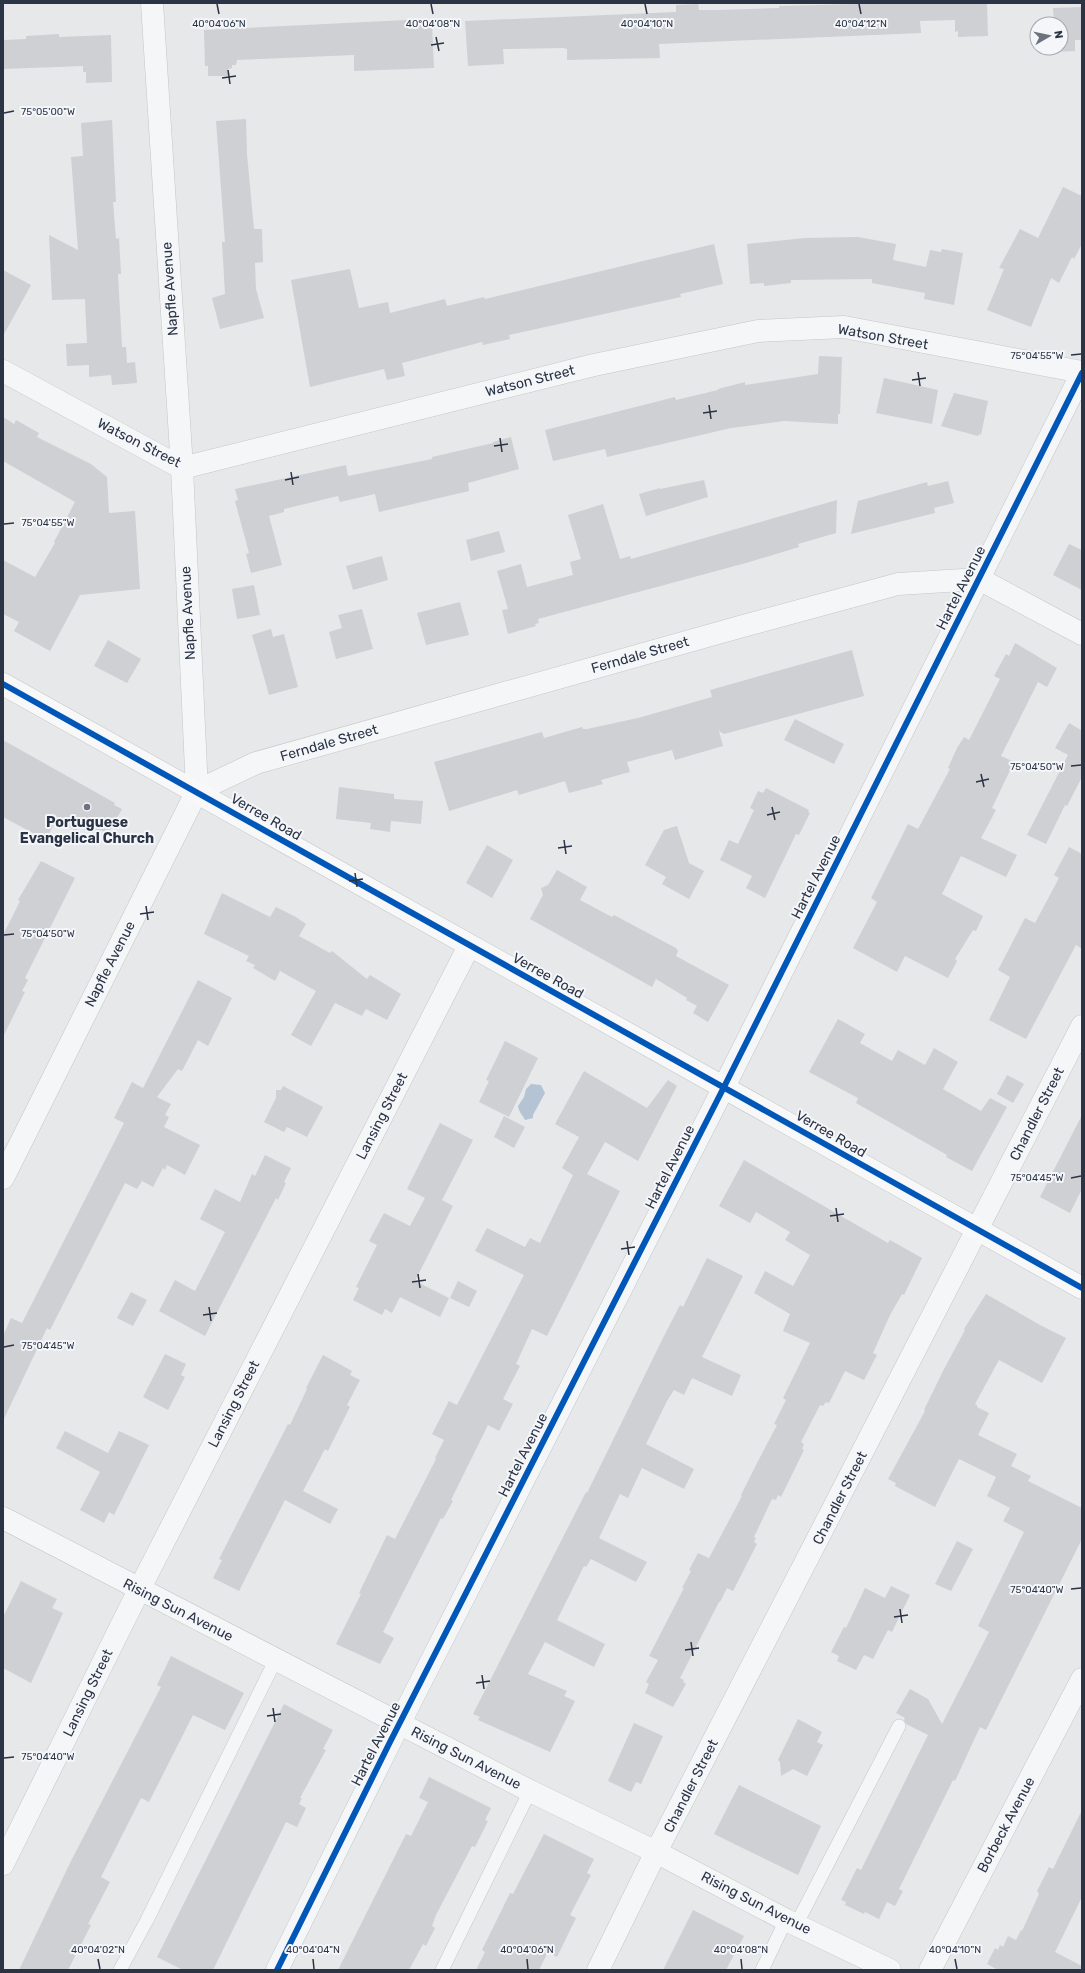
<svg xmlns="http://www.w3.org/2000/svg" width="1085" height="1973" font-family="Rubik,sans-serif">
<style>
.water{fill:#b4c4d5}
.building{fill:#ced0d3}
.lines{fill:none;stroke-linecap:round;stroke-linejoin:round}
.service-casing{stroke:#c4c6c8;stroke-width:14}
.minor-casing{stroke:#c4c6c8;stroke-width:23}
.secondary-casing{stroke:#c4c6c8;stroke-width:23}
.service{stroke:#f5f6f7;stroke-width:13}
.minor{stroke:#f5f6f7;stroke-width:22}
.secondary{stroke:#f8f8f8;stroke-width:22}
.cycleway-casing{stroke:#f4f6f9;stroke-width:8}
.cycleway{stroke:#0057b8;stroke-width:6}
.ticks{fill:none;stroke:#2b3445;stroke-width:1.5}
.poi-dot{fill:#6c737f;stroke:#f4f6f9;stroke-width:1.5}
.labels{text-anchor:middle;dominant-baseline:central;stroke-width:4;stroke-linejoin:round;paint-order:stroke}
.street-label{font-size:14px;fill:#2b3445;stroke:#f4f6f9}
.poi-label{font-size:14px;font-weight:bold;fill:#2b3445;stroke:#f4f6f9}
.ticks-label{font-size:10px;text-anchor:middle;fill:#2b3445;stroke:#f4f6f9;stroke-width:4;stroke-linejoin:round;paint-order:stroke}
</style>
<rect width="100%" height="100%" fill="#e6e8ea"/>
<!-- water -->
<path class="water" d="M531,1084L541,1085L545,1093L533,1115V1118L525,1120C523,1115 519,1113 518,1106L524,1097L526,1089Z"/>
<!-- building -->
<g class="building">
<path d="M895,3H987L988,36L958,37V31L955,32V20L920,21L921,33L659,44L660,58L567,60V49L563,48L503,49L504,64L468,66L465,21L676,12V5L698,4L699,10H719L779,8V6Z"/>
<path d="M1081,7L1082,40H1075V51L1055,52V48H1061V24H1054L1053,8Z"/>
<path d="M427,19V24L432,23L434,68L354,71V55L237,60L236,65H232V68L228,69V76H208V66H205L204,30Z"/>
<path d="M59,34V37L111,35L112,82L86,83V72H83V66L3,69V40L26,39V36Z"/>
<path d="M246,119L247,154L254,229H262L263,262L255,263L256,289L264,318L220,329L212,298L225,294L222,242H225L216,121Z"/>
<path d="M112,120L116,202H113L116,239L119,238L121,274H118L122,347H126L127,363L135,362L137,383L112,385L111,375L89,377V365L67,366L66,344L87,343L85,299L52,300L49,235L78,250L71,157L83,156L81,123Z"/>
<path d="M1063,187L1082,196V244L1074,259L1072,257L1059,283L1051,278L1031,327L987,310L1004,269L999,268L1020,229L1038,238Z"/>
<path d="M858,237L896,244L893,260L926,267L930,250L941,252L942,249L963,253L954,305L924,299L925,293L872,283V279L791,280V283L764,286V283L750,284L747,244L805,238Z"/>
<path d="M714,244L723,284L680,294L681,297L509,335L510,339L483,345L482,342L402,363L405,376L387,380L384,369L310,387L291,280L350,269L359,308L388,302L390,313L445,299L447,306L484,297L485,299Z"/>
<path d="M3,270L31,285L3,336Z"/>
<path d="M819,356L842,357L840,414H838V424L784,421L731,428L607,457L605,449L553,461L545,430L675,397L676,400L718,390V389L745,382V385L818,374Z"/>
<path d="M884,378L938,390L932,424L876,413Z"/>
<path d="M954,393L988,401L981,435L979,434L978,436L941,426Z"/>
<path d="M3,417L14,424L16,420L39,433L37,437L91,464L107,477L109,513L135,511L140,589L80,595L50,651L14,631L19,622L3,614V560L35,577L55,543L54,542L75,502L3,461Z"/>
<path d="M511,437L519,469L468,483L469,491L379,512L375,494L340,502L338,496L284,509V512L269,516L282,565L251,573L246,554L249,553L235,501L238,500L235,489L346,465L348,476L432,459V457L493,443V442Z"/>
<path d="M704,480L708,497L646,516L639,494L660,488V489Z"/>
<path d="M948,481L954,503L934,508L935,513L851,534L858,501L927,482L928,486Z"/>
<path d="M837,500L836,533L798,544L799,547L746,563L538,619L539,623L535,624L536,626L508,634L502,610L508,609L497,571L521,564L527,587L573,575L570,562L581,559L568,515L603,504L620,559L630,556L631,559Z"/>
<path d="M499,531L505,552L471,561L466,540Z"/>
<path d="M1069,544L1082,550V590L1053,575Z"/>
<path d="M382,556L388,580L353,590L346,566Z"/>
<path d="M254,585L260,615L237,619L232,589Z"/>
<path d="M460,602L469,635L426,645L417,613Z"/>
<path d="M362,609L373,649L336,659L329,632L342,628L338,615Z"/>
<path d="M271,629L273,637L284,634L298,687L269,695L252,635Z"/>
<path d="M108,640L141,659L127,683L94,666Z"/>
<path d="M1015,643L1057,668L1047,687L1038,682L1001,756L1014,762L992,808L996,810L981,838L1017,855L1006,877L961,856L942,894L983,916L976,931L973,930L955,959L957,961L948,978L905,956L897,972L853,948L877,902L871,898L908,824L918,829L950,769L948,768L957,748L964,737L969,740L1000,679L994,676L1006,654L1009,656Z"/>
<path d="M852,650L864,696L724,734L719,731L723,746L675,760L672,750L627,762L630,772L601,780L603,784L569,793L565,781L519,795L517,790L449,811L434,762L542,732L544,738L582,727L583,729H587L638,718L712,697L710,690Z"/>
<path d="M795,719L844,744L834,764L784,740Z"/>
<path d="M1069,723L1081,730L1082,727V777L1067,806L1065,805L1046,844L1027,835L1068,755L1055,748Z"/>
<path d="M3,740L115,803L114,805L122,809L108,834L101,830L100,832L95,829L92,834L79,827L76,831L56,820L46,840L3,817Z"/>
<path d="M339,787L394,794V799L423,801L421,824L391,821L390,832L370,829L371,823L336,819Z"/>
<path d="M766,788L809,810L808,812L810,813L799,835L796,834L765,898L746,888L752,876L720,860L729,840L738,844L754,810L750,808L758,791L763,793Z"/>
<path d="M677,826L689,863L704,871L689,899L662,884L666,877L645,865L664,830Z"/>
<path d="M487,845L513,860L492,898L466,883Z"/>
<path d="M1069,847L1082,854V949L1076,945L1026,1039L989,1020L1010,977L998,970L1025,918L1035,923L1059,878L1054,875Z"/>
<path d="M41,861L75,878L25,978L28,980L22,991L25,992L3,1037V935L20,901L18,900Z"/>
<path d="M557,870L587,887L580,900L612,917L614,915L676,948L678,951L676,956L729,985L708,1022L693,1013L697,1006L686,1000L687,998L656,979L652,987L530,919L543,895L541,888L548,885Z"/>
<path d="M222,893L270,917L276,907L296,917L306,924L299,936L330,953L332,951L367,979L370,975L401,994L387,1020L366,1009L362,1016L335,1003L311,1046L291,1035L316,991L280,971L275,981L253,968L255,965L246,961L249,956L204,934Z"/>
<path d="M198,980L232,998L208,1046L198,1040L182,1071L178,1069L157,1097L171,1104L165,1115L169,1117L164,1127L200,1145L185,1175L167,1165L165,1170L163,1168L153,1187L142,1181L137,1189L125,1183L50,1330L47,1328L3,1421V1336L11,1318L22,1323L124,1123L114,1118L132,1082L143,1088Z"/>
<path d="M838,1019L865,1034L860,1043L892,1061L898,1050L925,1065L934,1048L958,1062L943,1089L981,1111L990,1098L1007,1107L972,1171L946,1157L947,1155L856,1103L858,1098L809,1072Z"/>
<path d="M505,1041L538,1058L509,1117L479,1102L489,1081L486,1080Z"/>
<path d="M584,1071L647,1108L668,1080L677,1086L638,1161L605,1142L587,1174L620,1191L547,1336L532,1329L516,1364L520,1366L503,1399L513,1404L499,1431L488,1425L451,1500L453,1501L443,1519L441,1518L383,1632L394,1638L380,1664L336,1644L361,1594L359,1593L387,1535L395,1539L436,1459L435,1458L444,1440L432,1434L449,1401L457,1405L524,1275L475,1251L487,1228L525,1247L530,1238L540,1243L573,1175L562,1168L579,1137L555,1124Z"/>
<path d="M1007,1075L1024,1084L1013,1103L997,1094Z"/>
<path d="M283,1086L323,1107L307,1137L287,1127L284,1132L264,1122L276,1098V1090H281Z"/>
<path d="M1082,1115V1189L1070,1213L1040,1197Z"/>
<path d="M504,1116L525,1127L514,1148L494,1137Z"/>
<path d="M440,1123L473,1140L442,1200L453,1206L415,1281L449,1298L440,1317L400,1297L392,1313L385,1309L382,1315L353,1300L359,1288L356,1287L377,1245L369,1241L384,1213L410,1226L425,1198L407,1189Z"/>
<path d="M265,1155L291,1168L284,1182L286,1183L278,1200L276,1198L205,1336L159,1311L175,1280L195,1291L225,1232L200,1219L215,1189L240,1202L252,1174L255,1176Z"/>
<path d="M744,1160L888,1243L890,1240L922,1258L904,1295L902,1294L890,1315L873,1353L877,1355L864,1380L845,1371L829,1403L826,1402L823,1406L820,1405L801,1442L804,1444L802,1449L804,1450L781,1497L778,1495L776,1500L772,1499L754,1537L756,1538L754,1542L757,1544L733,1591L727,1588L720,1602H719L680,1678L684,1680L683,1682L686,1684L673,1707L645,1693L649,1684L646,1682L658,1660L649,1656L684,1588H682L691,1571L689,1570L698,1553L709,1558L742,1496L741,1495L756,1465L777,1425L774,1424L786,1400L783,1398L810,1343L783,1331L790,1314L754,1293L765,1271L793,1286L810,1255L785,1240L790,1232L756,1212L750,1223L719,1206Z"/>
<path d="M707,1258L743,1276L702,1357L741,1375L732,1396L692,1378L684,1395L674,1390L667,1401L646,1444L694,1469L684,1489L642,1468L628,1498L620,1494L599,1538L647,1562L636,1582L591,1559L586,1567L584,1566L557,1620L605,1644L594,1667L545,1642L528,1674L567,1691L564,1696L575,1701L550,1752L478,1720L480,1717L473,1714L586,1492L587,1493L663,1338L680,1305L683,1307Z"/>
<path d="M458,1281L477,1291L469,1307L450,1298Z"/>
<path d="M131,1292L147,1300L133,1326L117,1318Z"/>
<path d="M986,1294L1040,1325L1066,1338L1042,1383L999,1360L975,1404L977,1405V1407L989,1413L978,1435L1017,1454L1011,1466L1031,1476L1028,1481L1082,1508V1539L986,1730L980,1727L955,1781L953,1780L899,1889L903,1891L895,1906L887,1902L879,1919L865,1912L864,1914L845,1905L846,1902L841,1900L857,1868L861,1870L928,1735L906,1724L904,1720L905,1718L896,1713L910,1689L928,1699L942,1724L989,1632L978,1626L1024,1532L1003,1521L1010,1508L987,1496L996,1477L959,1459L935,1507L895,1486L896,1483L888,1479L925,1411L924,1410L943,1371L965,1330L964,1329Z"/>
<path d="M165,1354L186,1364L181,1375L185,1377L168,1410L143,1397Z"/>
<path d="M323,1355L352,1371L350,1375L360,1380L347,1405L350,1407L328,1451L325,1449L303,1491L338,1509L330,1524L285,1500L239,1591L213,1578L222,1560L219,1559L288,1424L290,1425L307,1389L306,1388Z"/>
<path d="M65,1431L108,1453L119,1431L149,1445L114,1515L109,1512L104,1523L80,1510L100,1472L56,1448Z"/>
<path d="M957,1541L973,1549L951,1591L935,1584Z"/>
<path d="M21,1581L57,1599L52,1608L63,1613L31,1683L3,1668V1617Z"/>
<path d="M891,1586L910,1595L892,1632L888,1630L873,1659L864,1655L856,1670L837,1661L839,1656L831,1652L844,1627L846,1628L865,1588L885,1598Z"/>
<path d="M171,1656L244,1693L225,1730L193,1715L149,1802L141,1798L101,1877L110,1882L88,1924L91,1925L68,1970H19L70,1863L161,1687L157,1685Z"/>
<path d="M284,1704L333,1730L323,1749L326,1750L300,1798H302L299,1804L306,1808L297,1827L286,1822L213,1970H183L157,1957Z"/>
<path d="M798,1719L822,1732L817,1742L823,1745L807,1776L793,1769L781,1776L780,1762L778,1760Z"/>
<path d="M634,1723L663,1736L641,1784L636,1782L631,1792L608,1781Z"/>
<path d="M429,1777L491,1808L485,1820L488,1821L475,1847L472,1846L436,1915L432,1926L435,1928L426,1946L423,1944L409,1970H338L406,1834L411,1836L428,1802L419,1798Z"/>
<path d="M739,1785L821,1826L798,1875L714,1834Z"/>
<path d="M1082,1810V1897L1055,1952L1082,1966V1970H998L987,1964L995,1948L998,1950L1000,1945L1003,1947L1008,1936L1016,1940L1021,1930L1022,1931L1039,1894L1037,1891L1049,1867L1053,1869Z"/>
<path d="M544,1834L594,1859L587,1873L591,1875L570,1915L576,1918L557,1957L548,1952L539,1970H476L485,1952L482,1950L510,1893L513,1894Z"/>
<path d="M693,1910L744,1936L726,1970H663Z"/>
</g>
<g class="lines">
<defs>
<g id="service">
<path d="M796,1925L899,1726"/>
<path d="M120,1970L147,1920L276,1659"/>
<path d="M442,1970L530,1791"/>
<path d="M762,1970L786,1920"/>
</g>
<g id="minor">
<path d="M3,371L182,468L594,365L758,331L844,327L1082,372"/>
<path d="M197,791L256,763L743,626L898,584L979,579L1082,634"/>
<path d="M3,1178L197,791L182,468L152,3"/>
<path d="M3,1518L530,1791L656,1852L786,1920L890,1970"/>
<path d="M3,1864L139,1590L469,946"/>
<path d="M277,1970L390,1742L724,1087L1082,373"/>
<path d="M598,1970L656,1852L1082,1026"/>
<path d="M930,1970L1082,1679"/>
</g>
<path id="secondary" d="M3,684L1082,1288"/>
</defs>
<!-- service casing -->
<use href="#service" class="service-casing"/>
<!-- minor casing -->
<use href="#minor" class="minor-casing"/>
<!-- secondary casing -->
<use href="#secondary" class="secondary-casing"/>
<!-- service -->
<use href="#service" class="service"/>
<!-- minor -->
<use href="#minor" class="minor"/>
<!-- secondary -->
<use href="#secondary" class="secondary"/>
<defs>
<g id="cycleway">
<path d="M3,684L1082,1288"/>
<path d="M277,1970L390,1742L724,1087L1082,373"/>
</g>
</defs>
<!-- cycleway casing -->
<use href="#cycleway" class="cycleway-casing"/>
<!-- cycleway -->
<use href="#cycleway" class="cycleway"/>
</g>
<!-- ticks -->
<path class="ticks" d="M217,4L219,14M431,4L433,14M645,4L647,14M859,4L861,14M436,37L439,51M431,45L444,43M228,70L230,84M222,78L236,76M4,113L14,111M1071,355L1081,354M918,372L920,386M912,380L926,378M709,405L711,419M703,413L717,411M500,438L502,452M494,446L508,444M291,472L293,485M285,480L299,477M4,524L14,523M1071,766L1081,765M981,774L984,787M976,782L989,779M772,807L775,820M767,815L780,812M564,840L566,854M558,848L572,846M355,873L357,887M349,881L363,879M146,906L148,920M140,914L154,912M4,935L14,934M1071,1178L1081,1176M836,1208L838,1222M830,1216L844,1214M627,1241L629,1255M621,1249L635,1247M418,1274L420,1288M412,1282L426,1280M209,1307L211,1321M203,1315L217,1313M4,1347L14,1345M1071,1589L1081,1588M900,1609L902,1623M894,1617L908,1615M691,1642L693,1656M685,1650L699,1648M482,1675L484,1689M476,1683L490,1681M273,1708L275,1722M267,1716L281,1714M4,1758L14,1757M98,1959L100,1969M313,1959L314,1969M527,1959L528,1969M741,1959L742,1969M955,1959L957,1969"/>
<!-- markers -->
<circle class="poi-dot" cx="87" cy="807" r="4"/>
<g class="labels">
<!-- street labels -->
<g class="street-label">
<text transform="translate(170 289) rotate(-94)">Napfle Avenue</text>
<text transform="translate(883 337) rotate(10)">Watson Street</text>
<text transform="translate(530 381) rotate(-14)">Watson Street</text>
<text transform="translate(139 443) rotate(27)">Watson Street</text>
<text transform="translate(961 588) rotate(-63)">Hartel Avenue</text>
<text transform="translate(188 613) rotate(-93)">Napfle Avenue</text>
<text transform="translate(640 655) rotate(-16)">Ferndale Street</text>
<text transform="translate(329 743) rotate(-16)">Ferndale Street</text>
<text transform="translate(266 817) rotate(30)">Verree Road</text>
<text transform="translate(816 877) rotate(-63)">Hartel Avenue</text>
<text transform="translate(110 964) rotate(-63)">Napfle Avenue</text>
<text transform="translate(548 976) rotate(29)">Verree Road</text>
<text transform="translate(1037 1114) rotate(-63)">Chandler Street</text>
<text transform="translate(382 1116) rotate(-63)">Lansing Street</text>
<text transform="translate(831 1134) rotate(30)">Verree Road</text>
<text transform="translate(670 1167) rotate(-63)">Hartel Avenue</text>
<text transform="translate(234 1404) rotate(-63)">Lansing Street</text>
<text transform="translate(523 1455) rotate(-63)">Hartel Avenue</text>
<text transform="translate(840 1498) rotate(-63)">Chandler Street</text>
<text transform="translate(178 1610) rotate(27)">Rising Sun Avenue</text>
<text transform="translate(88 1693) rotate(-64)">Lansing Street</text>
<text transform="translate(376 1744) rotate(-63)">Hartel Avenue</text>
<text transform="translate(466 1758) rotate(27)">Rising Sun Avenue</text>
<text transform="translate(691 1786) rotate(-63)">Chandler Street</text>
<text transform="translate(1006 1825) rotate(-62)">Borbeck Avenue</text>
<text transform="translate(756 1903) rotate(27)">Rising Sun Avenue</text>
</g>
<!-- poi labels -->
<g class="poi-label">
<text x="87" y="822">Portuguese<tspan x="87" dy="16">Evangelical Church</tspan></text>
</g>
</g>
<g class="ticks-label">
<text x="219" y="27">40°04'06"N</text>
<text x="433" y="27">40°04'08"N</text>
<text x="647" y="27">40°04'10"N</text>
<text x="861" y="27">40°04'12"N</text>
<text x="48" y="115">75°05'00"W</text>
<text x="1037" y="359">75°04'55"W</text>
<text x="48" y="526">75°04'55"W</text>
<text x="1037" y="770">75°04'50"W</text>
<text x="48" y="937">75°04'50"W</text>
<text x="1037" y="1181">75°04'45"W</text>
<text x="48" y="1349">75°04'45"W</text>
<text x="1037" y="1593">75°04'40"W</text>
<text x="48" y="1760">75°04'40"W</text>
<text x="98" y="1953">40°04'02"N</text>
<text x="313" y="1953">40°04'04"N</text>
<text x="527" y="1953">40°04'06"N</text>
<text x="741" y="1953">40°04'08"N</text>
<text x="955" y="1953">40°04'10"N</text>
</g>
<!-- border -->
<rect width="1085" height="1973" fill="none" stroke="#2b3445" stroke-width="8"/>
<!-- north arrow -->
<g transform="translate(1049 36) rotate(81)"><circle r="19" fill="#f4f6f9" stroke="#a4a8b1"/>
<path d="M0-3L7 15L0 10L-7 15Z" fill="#6c737f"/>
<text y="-6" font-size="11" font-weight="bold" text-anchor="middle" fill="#2b3445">N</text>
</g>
</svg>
